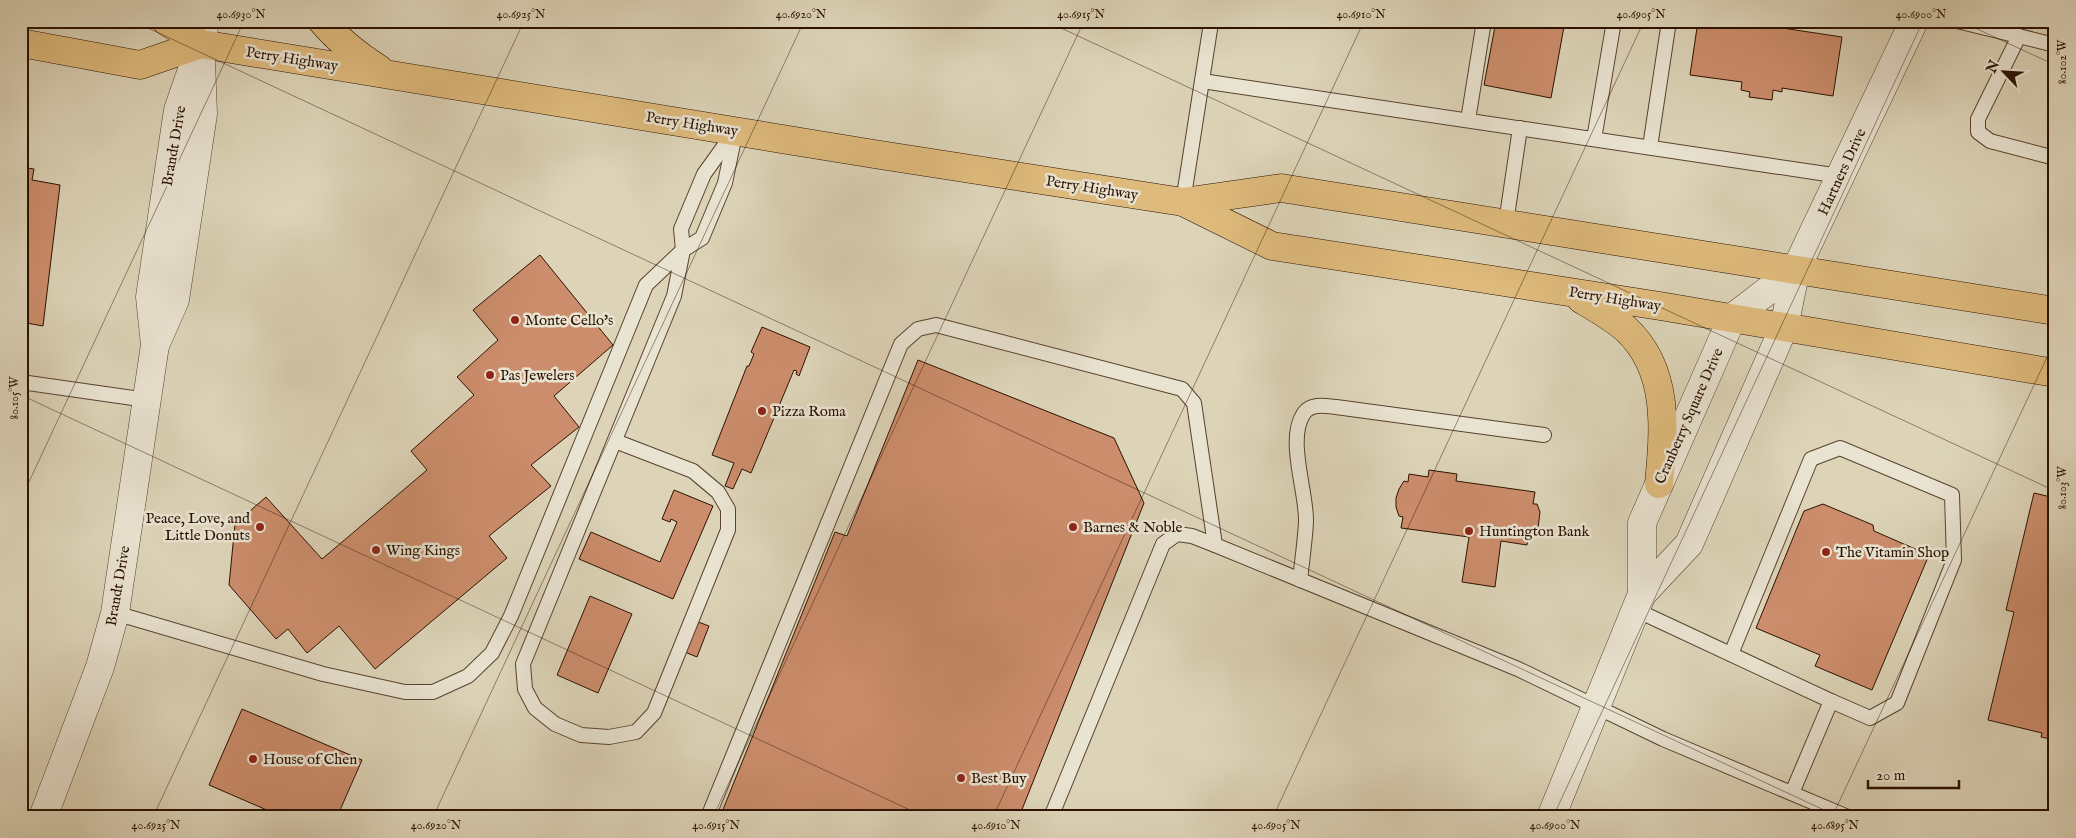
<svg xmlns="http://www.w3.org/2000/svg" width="2076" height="838" font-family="'IM FELL English',serif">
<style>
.building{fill:#cc8d6c;stroke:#2b1100}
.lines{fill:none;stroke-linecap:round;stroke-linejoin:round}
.service-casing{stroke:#58422e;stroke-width:16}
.minor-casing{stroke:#58422e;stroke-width:29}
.primary-casing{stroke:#2b1100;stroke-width:29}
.service{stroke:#e9e3d1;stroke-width:14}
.minor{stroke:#e9e3d1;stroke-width:28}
.primary{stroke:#deba7c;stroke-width:28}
.ticks{fill:none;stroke:#2b1100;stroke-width:1;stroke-opacity:0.45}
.poi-dot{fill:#8f2418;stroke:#e9e3d1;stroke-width:2}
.labels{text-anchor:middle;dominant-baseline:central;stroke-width:5;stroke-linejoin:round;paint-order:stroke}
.street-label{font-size:15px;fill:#2b1100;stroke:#e9e3d1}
.poi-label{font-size:15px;fill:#2b1100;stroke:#e9e3d1;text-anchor:start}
.neatline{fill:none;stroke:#2b1100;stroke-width:2}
.ticks-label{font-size:12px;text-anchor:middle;fill:#2b1100}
</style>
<rect width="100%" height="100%" fill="#ddd4b8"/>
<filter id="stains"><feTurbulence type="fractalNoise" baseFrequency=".004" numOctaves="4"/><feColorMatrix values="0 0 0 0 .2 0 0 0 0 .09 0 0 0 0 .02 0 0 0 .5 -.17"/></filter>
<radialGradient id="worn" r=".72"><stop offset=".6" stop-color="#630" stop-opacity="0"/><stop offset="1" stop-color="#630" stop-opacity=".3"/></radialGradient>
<!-- building -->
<g class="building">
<path d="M1496,21H1565L1551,98L1484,85Z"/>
<path d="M1698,21H1736L1842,37L1833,96L1782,88V92L1773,90L1772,100L1749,97L1750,92L1741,90L1742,82L1690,75Z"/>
<path d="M21,167L34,169L32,180L60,185L43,326L21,322Z"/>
<path d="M540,255L613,345L554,396L579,427L531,465L551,486L489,536L507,558L375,669L339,626L307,653L288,629L276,639L229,585L235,524L266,497L322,559L427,470L411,451L474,395L457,377L498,340L473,310Z"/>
<path d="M762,327L810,347L799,376L796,374L797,371L794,370L751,473L742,469L733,489L725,486L734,463L712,455L747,366H749L754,354L751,352Z"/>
<path d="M918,360L1114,438L1144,503L1019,817H720L835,532L847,536Z"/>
<path d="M1429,470L1457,474L1456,481L1535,492L1533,504H1537L1540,512L1538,528L1533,535H1529L1527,545L1501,541L1495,587L1462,582L1469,537L1401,528L1403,517L1399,516L1396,507V498L1399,489L1404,481L1408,482L1409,474L1428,477Z"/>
<path d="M674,490L713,506L673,599L579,559L591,532L660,562L677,522L671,519L670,522L662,519Z"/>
<path d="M2034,493L2055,498V740L2041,737L2042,733L1988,720L2014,612L2006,610Z"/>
<path d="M1823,504L1873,525L1874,531L1929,555L1872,690L1815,666L1820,655L1756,628L1804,511Z"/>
<path d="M590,596L632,614L598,693L557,675Z"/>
<path d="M693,620L709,626L697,657L680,650Z"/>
<path d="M242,709L362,760L337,817H283L209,785Z"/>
</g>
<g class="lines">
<defs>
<g id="service">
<path d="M1957,21L2055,45"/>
<path d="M2019,36L1978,119V132L1990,141L2055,158"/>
<path d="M1202,81L1840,176"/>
<path d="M1468,120L1484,21"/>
<path d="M1594,139L1614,21"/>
<path d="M1650,147L1669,21"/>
<path d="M1183,202L1211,23"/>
<path d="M1506,223L1520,128"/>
<path d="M21,382L147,400"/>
<path d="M615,441L693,471L718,492L728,509V530L654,713L636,732L609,737L581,735L555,724L535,708L525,689L523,664L674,296L683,250L681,229L704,174L735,131"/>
<path d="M1300,580C1302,561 1305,541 1306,522C1307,492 1286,439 1304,413C1311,403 1326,406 1336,407L1544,435"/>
<path d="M1636,610L1831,701L1792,793"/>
<path d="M115,613L323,674L405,692H433L468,676L492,653L511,616L646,285L683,250L702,238L725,183L735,134"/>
<path d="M1731,654L1811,459L1840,448L1952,495L1954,560L1897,703L1870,718L1831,701"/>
<path d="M708,817L901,344L918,329L936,325L1182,389L1194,403L1215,545"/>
<path d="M1051,817L1163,544L1177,534L1192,536L1215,545L1518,669L1663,739L1848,817"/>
</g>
<g id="minor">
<path d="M156,343L175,300L203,114L201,62"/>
<path d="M1642,594L1689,544L1784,327L1796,269L1914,21"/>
<path d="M43,817L100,667L115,613L155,345L150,297L178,110L201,44L205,21"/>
<path d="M1551,817L1642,594V523L1732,318L1796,269"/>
</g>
<g id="primary">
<path d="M166,21L201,44L874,154L1183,202L1281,188L2055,311"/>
<path d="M322,21C339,41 357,55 379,69"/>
<path d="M21,43L140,65L201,44"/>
<path d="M1183,202L1272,246L1660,306L2055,373"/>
<path d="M1581,299C1596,308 1612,317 1626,329C1670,370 1664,430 1659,484"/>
</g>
</defs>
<!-- service casing -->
<use href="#service" class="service-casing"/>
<!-- minor casing -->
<use href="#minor" class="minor-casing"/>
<!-- primary casing -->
<use href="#primary" class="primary-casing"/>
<!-- service -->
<use href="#service" class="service"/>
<!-- minor -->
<use href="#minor" class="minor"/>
<!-- primary -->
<use href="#primary" class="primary"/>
</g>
<!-- ticks -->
<path class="ticks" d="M133,21L1839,817M1046,21L2055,491M1960,21L2055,65M21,395L925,817M21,499L244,21M153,817L524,21M433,817L804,21M713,817L1084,21M993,817L1364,21M1273,817L1644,21M1553,817L1923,21M1832,817L2055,340"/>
<!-- markers -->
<g class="poi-dot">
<circle cx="515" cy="320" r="5"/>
<circle cx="490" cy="375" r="5"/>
<circle cx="762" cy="411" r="5"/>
<circle cx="260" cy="527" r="5"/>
<circle cx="1073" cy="527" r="5"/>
<circle cx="1469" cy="531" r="5"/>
<circle cx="376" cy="550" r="5"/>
<circle cx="1826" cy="552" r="5"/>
<circle cx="253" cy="759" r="5"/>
<circle cx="961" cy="778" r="5"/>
</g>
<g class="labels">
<!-- street labels -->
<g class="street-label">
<text transform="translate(292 59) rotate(9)">Perry Highway</text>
<text transform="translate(692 124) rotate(9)">Perry Highway</text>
<text transform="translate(174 146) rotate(-80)">Brandt Drive</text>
<text transform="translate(1842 172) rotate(-65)">Hartners Drive</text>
<text transform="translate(1092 188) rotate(9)">Perry Highway</text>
<text transform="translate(1615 299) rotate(9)">Perry Highway</text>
<text transform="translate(1689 416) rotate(-66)">Cranberry Square Drive</text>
<text transform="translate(118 586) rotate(-80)">Brandt Drive</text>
</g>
<!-- poi labels -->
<g class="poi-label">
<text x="525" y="320">Monte Cello's</text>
<text x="500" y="375">Pas Jewelers</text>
<text x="772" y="411">Pizza Roma</text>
<text x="250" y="518" text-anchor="end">Peace, Love, and<tspan x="250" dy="17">Little Donuts</tspan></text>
<text x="1083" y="527">Barnes &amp; Noble</text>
<text x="1479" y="531">Huntington Bank</text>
<text x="386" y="550">Wing Kings</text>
<text x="1836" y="552">The Vitamin Shop</text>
<text x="263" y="759">House of Chen</text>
<text x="971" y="778">Best Buy</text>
</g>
</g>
<!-- margin -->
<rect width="2076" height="838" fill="none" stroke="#ddd4b8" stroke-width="55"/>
<!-- north arrow -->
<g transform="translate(2004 72) rotate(295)" stroke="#e9e3d1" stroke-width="4" paint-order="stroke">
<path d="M0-4L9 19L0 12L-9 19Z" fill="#2b1100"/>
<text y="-8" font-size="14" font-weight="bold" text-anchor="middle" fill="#2b1100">N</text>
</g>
<!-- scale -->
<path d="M1868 780v8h91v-8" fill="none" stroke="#2b1100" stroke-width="2.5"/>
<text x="1876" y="780" font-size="15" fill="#2b1100" stroke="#e9e3d1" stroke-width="4" paint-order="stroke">20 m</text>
<rect x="28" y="28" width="2020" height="782" class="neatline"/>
<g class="ticks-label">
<text x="241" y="18">40.6930°N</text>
<text x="521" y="18">40.6925°N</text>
<text x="801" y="18">40.6920°N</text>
<text x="1081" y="18">40.6915°N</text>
<text x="1361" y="18">40.6910°N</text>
<text x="1641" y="18">40.6905°N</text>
<text x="1921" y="18">40.6900°N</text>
<text transform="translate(2062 62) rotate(-90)" y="4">80.102°W</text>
<text transform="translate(14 398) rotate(-90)" y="4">80.105°W</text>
<text transform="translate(2062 488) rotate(-90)" y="4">80.103°W</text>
<text x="156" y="829">40.6925°N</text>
<text x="436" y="829">40.6920°N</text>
<text x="716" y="829">40.6915°N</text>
<text x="996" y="829">40.6910°N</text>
<text x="1276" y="829">40.6905°N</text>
<text x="1555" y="829">40.6900°N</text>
<text x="1835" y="829">40.6895°N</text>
</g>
<rect width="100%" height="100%" filter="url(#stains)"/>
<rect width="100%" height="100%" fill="url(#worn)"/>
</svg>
